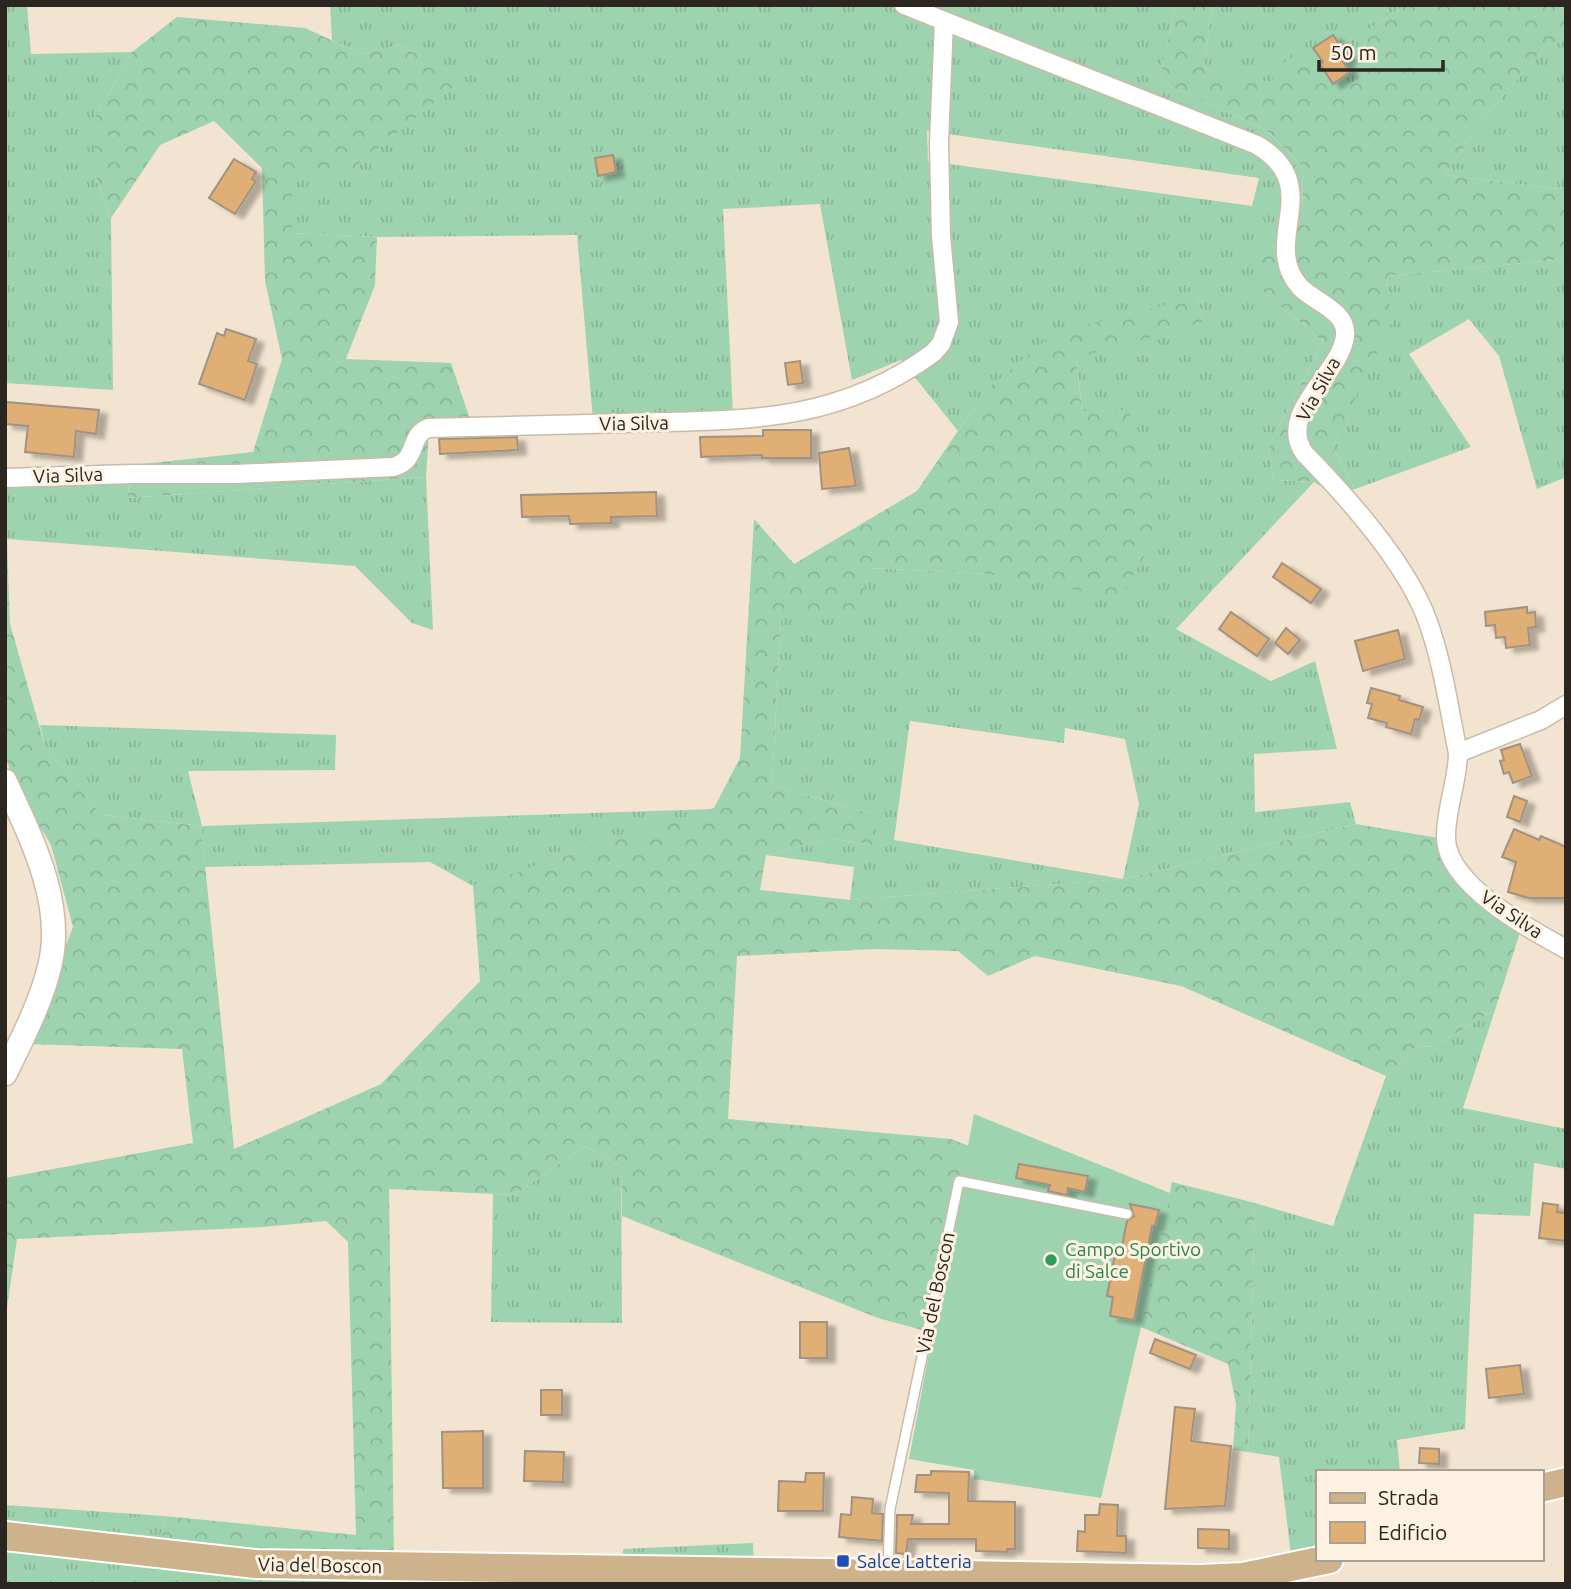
<svg xmlns="http://www.w3.org/2000/svg" width="1571" height="1589" font-family="Ubuntu,sans-serif">
<style>
.grass{fill:url(#grass-tufts);fill-rule:evenodd}
.forest{fill:url(#forest-crowns)}
.pitch{fill:#9ed3b0}
.building{fill:#dfaf75;stroke:#a19281;stroke-width:2;filter:url(#shadow)}
.lines{fill:none;stroke-linecap:round;stroke-linejoin:round}
.service-casing{stroke:#cabba9;stroke-width:12}
.minor-casing{stroke:#cabba9;stroke-width:21}
.tertiary-casing{stroke:#cabba9;stroke-width:26}
.primary-casing{stroke:#fff;stroke-width:32}
.service{stroke:#fff;stroke-width:9}
.minor{stroke:#fff;stroke-width:18}
.tertiary{stroke:#fff;stroke-width:23}
.primary{stroke:#cdb28b;stroke-width:28}
.leisure-dot{fill:#2e9e5b;stroke:#fdf1e2;stroke-width:2.5}
.transit-dot{fill:#1a4fb4;stroke:#fdf1e2;stroke-width:2.5}
.labels{text-anchor:middle;dominant-baseline:central;stroke-width:6;stroke-linejoin:round;paint-order:stroke}
.street-label{font-size:19px;fill:#2b261f;stroke:#fdf1e2}
.leisure-label{font-size:19px;fill:#27864d;stroke:#fdf1e2;text-anchor:start}
.transit-label{font-size:19px;fill:#164399;stroke:#fdf1e2;text-anchor:start}
</style>
<defs>
<pattern id="grass-tufts" width="24" height="20" patternUnits="userSpaceOnUse" patternTransform="scale(1.75)"><rect width="24" height="20" fill="#9ed3b0"/><path d="M3 7l-1-3M5 7V3M7 7l1-3M15 17l-1-3M17 17v-4M19 17l1-3" fill="none" stroke="#88b597"/></pattern>
<pattern id="forest-crowns" width="20" height="18" patternUnits="userSpaceOnUse" patternTransform="scale(1.75)"><rect width="20" height="18" fill="#9ed3b0"/><path d="M2 6a3 3 0 1 1 6 0M12 15a3 3 0 1 1 6 0" fill="none" stroke="#88b597"/></pattern>
<filter id="shadow"><feDropShadow dx="8" dy="4.5" stdDeviation="2" flood-color="#0004"/></filter>
</defs>
<rect width="100%" height="100%" fill="#f2e4d0"/>
<!-- grass -->
<g class="grass">
<path d="M5,5H27L31,54L132,52L95,118V175L111,218L113,390L5,383Z"/>
<path d="M330,5H1176L1159,81L1266,130L1302,166L1303,214L1266,295L1323,341L1268,448L1274,480L1314,482L1176,629L1271,681L1315,661L1337,749L1254,754L1255,812L1350,802L1356,824L1123,879L850,900L854,867L766,855L832,839L873,845V814L772,785L781,617L869,568L988,574L1082,411L1076,357L1203,323L1198,297L986,390L958,431L901,360L852,380L820,204L723,209L733,414L593,420L577,235L377,237L291,233L292,176L462,79L401,45L362,54L332,40ZM927,131L1259,178L1252,206L928,161ZM910,721L1064,743L1065,728L1125,739L1139,804L1123,879L894,840Z"/>
<path d="M1212,5H1405L1365,32L1366,71L1339,96L1204,69Z"/>
<path d="M1566,40V186L1560,189L1444,175L1485,117L1546,46Z"/>
<path d="M1566,259V477L1537,489L1499,356L1469,319L1409,354L1471,447L1355,489L1332,447L1390,324L1387,276Z"/>
<path d="M426,477L433,630L412,623L355,566L7,539L6,484L130,482L127,498Z"/>
<path d="M40,725L336,735L335,770L188,771L202,826L714,809L473,886L430,862L205,867L201,826L102,815L45,746Z"/>
<path d="M1495,1010L1463,1108L1566,1129V1169L1534,1163L1530,1216L1474,1214L1465,1429L1397,1440L1400,1472H1317V1559L1293,1571L1279,1457L1248,1452L1255,1203L1333,1226L1386,1076L1415,1047L1435,1046Z"/>
<path d="M585,1146L621,1167L622,1323L491,1322L493,1194L514,1195Z"/>
<path d="M5,1505L164,1516L161,1540L622,1565L623,1549L753,1543L754,1568L901,1584H5Z"/>
</g>
<!-- forest -->
<g class="forest">
<path d="M1176,5H1212L1204,69L1271,82L1300,42L1339,96L1366,71L1365,32L1405,5H1566V40L1546,46L1485,117L1444,175L1560,189L1566,186V259L1387,276L1391,324L1332,447L1355,489L1336,495L1314,482L1274,480L1268,448L1323,341L1266,295L1248,254L1303,214L1302,166L1266,130L1159,81Z"/>
<path d="M177,17L305,28L362,54L401,45L463,79L345,175L292,176V233L377,237L375,285L346,359L451,363L472,425L429,431L426,477L127,498L134,465L253,452L282,359L265,281L262,168L214,121L160,145L111,218L95,175V118L132,52Z"/>
<path d="M1198,297L1203,323L1076,358L1082,411L1128,410L1159,473L1151,545L1120,598L988,574L869,568L856,620L781,618L772,785L873,814V845L832,839L766,855L760,890L850,900L1123,879L1356,824L1444,839L1448,860L1524,920L1495,1010L1435,1046L1415,1047L1386,1076L1181,986L1035,956L988,976L958,951L875,949L737,956L728,1119L951,1139L969,1146L933,1333L878,1318L622,1216L621,1167L585,1146L514,1195L389,1189L394,1556L161,1540L164,1516L356,1535L348,1242L326,1221L263,1227L17,1239L5,1322V1178L193,1143L182,1049L28,1044L73,927L51,845L17,789L5,756V484L10,624L45,746L102,815L201,826L234,1149L381,1084L480,981L473,886L714,808L740,758L754,519L794,564L917,491L986,390L1054,333Z"/>
<path d="M1172,1182L1255,1203L1248,1452L1233,1450L1236,1404L1228,1364L1141,1327Z"/>
</g>
<!-- pitch -->
<path class="pitch" d="M974,1114L1170,1193L1141,1327L1101,1498L974,1479V1470L909,1459Z"/>
<!-- building -->
<g class="building">
<path d="M1333,35L1349,58L1343,62L1350,72L1333,84L1320,64L1323,62L1313,48Z"/>
<path d="M613,155L616,172L598,176L595,158Z"/>
<path d="M234,159L256,172L252,179L256,181L235,214L209,198Z"/>
<path d="M226,329L256,339L248,361L257,364L245,400L199,384L217,333L224,336Z"/>
<path d="M800,361L803,383L788,385L785,363Z"/>
<path d="M6,402L99,410L96,434L76,431L74,457L25,452L28,426L5,424Z"/>
<path d="M763,430H811V458H762V455L701,457L700,437L763,436Z"/>
<path d="M517,437L518,450L440,454L439,439Z"/>
<path d="M849,448L856,486L822,489L819,453Z"/>
<path d="M656,492L657,516L611,517V523L570,524L569,516L522,517L521,495Z"/>
<path d="M1282,563L1321,589L1311,603L1273,577Z"/>
<path d="M1527,607V613L1535,612L1536,627L1528,628L1530,645L1506,648L1505,637L1496,638L1495,625L1486,626L1485,612Z"/>
<path d="M1231,612L1269,639L1257,656L1219,629Z"/>
<path d="M1286,628L1300,640L1288,654L1275,643Z"/>
<path d="M1398,630L1405,659L1363,671L1355,641Z"/>
<path d="M1371,688L1400,696L1399,700L1423,707L1419,720L1415,719L1411,734L1386,727L1387,723L1368,718L1372,704L1367,703Z"/>
<path d="M1520,744L1532,776L1513,783L1509,772L1504,774L1500,761L1504,760L1501,750Z"/>
<path d="M1514,796L1527,801L1520,822L1507,817Z"/>
<path d="M1514,829L1539,840L1541,836L1566,847V898H1529L1508,892L1516,862L1502,857Z"/>
<path d="M1019,1164L1088,1176L1085,1192L1068,1188L1067,1195L1048,1191L1050,1185L1016,1178Z"/>
<path d="M1543,1203L1558,1205L1557,1212L1566,1213V1241L1539,1238Z"/>
<path d="M1130,1204L1159,1210L1155,1226H1152L1134,1320L1110,1316L1113,1297L1107,1296L1115,1255L1120,1256L1127,1221L1134,1216Z"/>
<rect x="800" y="1322" width="27" height="36"/>
<path d="M1155,1339L1196,1355L1190,1369L1150,1353Z"/>
<path d="M1520,1365L1524,1394L1489,1398L1486,1369Z"/>
<rect x="541" y="1390" width="21" height="25"/>
<path d="M1175,1407L1195,1409L1191,1441L1231,1446L1225,1506L1165,1509Z"/>
<path d="M483,1431V1488H443L442,1432Z"/>
<path d="M1420,1448L1439,1449V1464L1419,1463Z"/>
<path d="M525,1451L564,1452L563,1482L524,1481Z"/>
<path d="M931,1471L969,1472L968,1501L1015,1502V1549H1007V1552L976,1551V1539H908L906,1554L896,1553L897,1515H913L911,1524H949V1493L915,1492L917,1475H931Z"/>
<path d="M806,1473H824L823,1511H778L779,1481L805,1482Z"/>
<path d="M852,1497L873,1499L872,1513L883,1514L882,1541L839,1537L841,1514L851,1515Z"/>
<path d="M1100,1504L1118,1505L1117,1536H1126V1553L1077,1551L1078,1531L1085,1532V1515H1099Z"/>
<path d="M1198,1529L1229,1530V1549L1198,1548Z"/>
</g>
<g class="lines">
<defs>
<path id="service" d="M888,1570L890,1509L959,1181L1127,1214"/>
<g id="minor">
<path d="M904,5L1257,145C1327,187 1259,241 1300,287C1314,302 1348,311 1345,336C1341,374 1275,414 1305,454C1348,498 1408,565 1428,622C1443,664 1449,709 1458,753L1541,720L1566,705"/>
<path d="M5,478L131,474H236L393,467C419,460 408,436 428,428C494,426 559,425 624,423C740,420 835,425 933,353L941,344L949,322L941,236L939,143L944,21"/>
<path d="M1458,753C1458,781 1445,810 1446,839C1448,885 1529,929 1566,949"/>
</g>
<path id="tertiary" d="M5,781C30,836 65,902 50,965C41,1003 22,1039 5,1074"/>
<g id="primary">
<path d="M1541,1488L1566,1482"/>
<path d="M5,1536L256,1564L1201,1579L1243,1577L1329,1559"/>
</g>
</defs>
<!-- service casing -->
<use href="#service" class="service-casing"/>
<!-- minor casing -->
<use href="#minor" class="minor-casing"/>
<!-- tertiary casing -->
<use href="#tertiary" class="tertiary-casing"/>
<!-- primary casing -->
<use href="#primary" class="primary-casing"/>
<!-- service -->
<use href="#service" class="service"/>
<!-- minor -->
<use href="#minor" class="minor"/>
<!-- tertiary -->
<use href="#tertiary" class="tertiary"/>
<!-- primary -->
<use href="#primary" class="primary"/>
</g>
<!-- markers -->
<circle class="leisure-dot" cx="1051" cy="1260" r="7"/>
<rect class="transit-dot" x="836" y="1554" width="14" height="14" rx="3.5"/>
<g class="labels">
<!-- street labels -->
<g class="street-label">
<text transform="translate(1318 389) rotate(-61)">Via Silva</text>
<text transform="translate(634 423) rotate(-1)">Via Silva</text>
<text transform="translate(68 475) rotate(-2)">Via Silva</text>
<text transform="translate(1512 914) rotate(34)">Via Silva</text>
<text transform="translate(935 1293) rotate(-78)">Via del Boscon</text>
<text transform="translate(320 1565) rotate(1)">Via del Boscon</text>
</g>
<!-- leisure labels -->
<g class="leisure-label">
<text x="1065" y="1249">Campo Sportivo<tspan x="1065" dy="22">di Salce</tspan></text>
</g>
<!-- transit labels -->
<g class="transit-label">
<text x="857" y="1561">Salce Latteria</text>
</g>
</g>
<!-- border -->
<rect width="1571" height="1589" fill="none" stroke="#2b261f" stroke-width="14"/>
<!-- legend -->
<rect x="1316" y="1470" width="228" height="91" fill="#fdf1e2" stroke="#a9a094" stroke-width="2"/>
<rect x="1330" y="1493" width="35" height="10" fill="#cdb28b" stroke="#a9a094" stroke-width="2"/>
<text x="1378" y="1505" font-size="21" fill="#2b261f">Strada</text>
<rect x="1330" y="1522" width="35" height="21" fill="#dfaf75" stroke="#a9a094" stroke-width="2"/>
<text x="1378" y="1540" font-size="21" fill="#2b261f">Edificio</text>
<!-- scale -->
<path d="M1319 60v10h124v-10" fill="none" stroke="#2b261f" stroke-width="3.5"/>
<text x="1330" y="60" font-size="21" fill="#2b261f" stroke="#fdf1e2" stroke-width="5" paint-order="stroke">50 m</text>
</svg>
